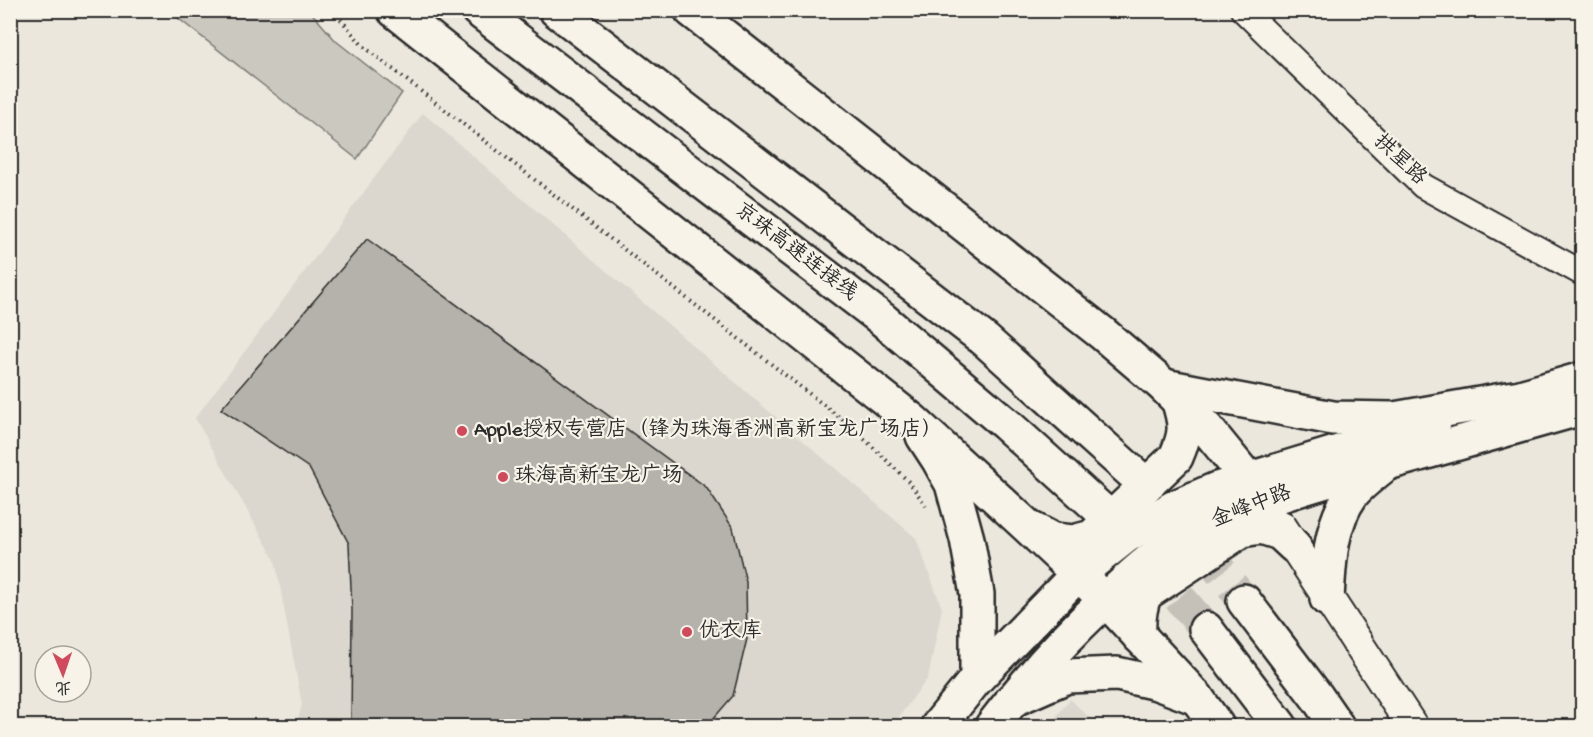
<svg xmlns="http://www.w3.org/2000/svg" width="1593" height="737" font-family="'Gochi Hand','LXGW WenKai TC',sans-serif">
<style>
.built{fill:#dbd7ce}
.green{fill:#cbc8bf;stroke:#7b7a75;stroke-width:1.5}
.building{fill:#b5b2ab;stroke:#2b2b2b;stroke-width:1.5}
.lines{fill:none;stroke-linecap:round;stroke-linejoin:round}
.trunk-tunnel{stroke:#c5c1b9;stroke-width:33;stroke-dasharray:33 16;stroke-linecap:butt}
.minor-casing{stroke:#2b2b2b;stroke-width:28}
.tertiary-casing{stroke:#2b2b2b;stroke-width:34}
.secondary-casing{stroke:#2b2b2b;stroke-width:38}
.trunk-casing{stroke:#2b2b2b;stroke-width:38}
.path{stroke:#2b2b2b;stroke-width:4;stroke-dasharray:1.5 4.5;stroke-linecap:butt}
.minor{stroke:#f7f3e8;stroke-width:24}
.tertiary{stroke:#f7f3e8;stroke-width:30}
.secondary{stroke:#f7f3e8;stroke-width:33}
.trunk{stroke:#f7f3e8;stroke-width:33}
.poi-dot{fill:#d1495b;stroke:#f7f3e8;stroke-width:2}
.labels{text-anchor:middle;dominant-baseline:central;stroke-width:4.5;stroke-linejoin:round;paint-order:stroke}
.street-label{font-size:21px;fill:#2b2b2b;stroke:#f7f3e8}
.poi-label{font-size:21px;fill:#2b2b2b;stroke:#f7f3e8;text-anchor:start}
</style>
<rect width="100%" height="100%" fill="#ebe7dd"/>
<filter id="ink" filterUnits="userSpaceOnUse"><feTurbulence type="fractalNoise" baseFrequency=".0167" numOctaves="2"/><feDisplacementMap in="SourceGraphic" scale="12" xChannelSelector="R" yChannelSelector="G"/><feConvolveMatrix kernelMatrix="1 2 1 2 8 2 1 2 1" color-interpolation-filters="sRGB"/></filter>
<g filter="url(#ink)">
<!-- built -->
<g class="built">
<path d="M423,113L916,538L942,608L928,678L892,726H296L302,705L275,560L195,418Z"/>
<path d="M1070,699L1098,726H1049Z"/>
</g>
<!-- green -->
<path class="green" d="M169,11H310L336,41L402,93L357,159Z"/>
<!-- building -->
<path class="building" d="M367,239L706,487L733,528L746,582L747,639L733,696L707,726H351L352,610L349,544L309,468L221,409Z"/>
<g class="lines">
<!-- trunk-tunnel -->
<g class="trunk-tunnel">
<path d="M1135,475L1176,515L1244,601"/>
<path d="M1147,560L1206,629"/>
</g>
<defs>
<path id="minor" d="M1243,10L1423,186L1582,273"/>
<path id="tertiary" d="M1281,526L1412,726"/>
<g id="secondary">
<path d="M1486,407L1582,379"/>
<path d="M923,436L938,459L952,484L967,539L977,594V678"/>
<path d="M1388,463L1582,408"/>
<path d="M1012,700L1067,676L1117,674L1157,683L1197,698"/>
<path d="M938,726L977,678L1078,574L1126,536L1173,508L1217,489L1434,423"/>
<path d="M992,726C1026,682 1064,638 1106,600"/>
</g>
<g id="trunk">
<path d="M394,10L913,421L1027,526L1106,600L1197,698L1217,726"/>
<path d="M478,10L882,319L1006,424L1101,510"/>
<path d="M556,10L985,340L1135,475"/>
<path d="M691,10L1102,333L1164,386L1207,429L1265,500"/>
<path d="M1164,386L1333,418L1394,419L1514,398"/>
<path d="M1034,530L1053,540L1073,542L1092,537L1176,457C1187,432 1186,425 1178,399"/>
<path d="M1327,599C1329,563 1330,524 1352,494C1360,484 1371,476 1381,468"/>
<path d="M1106,600C1123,583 1141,566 1161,552C1228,505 1311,486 1388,463"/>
<path d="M1244,601L1317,697L1337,726"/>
<path d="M1206,629L1280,726"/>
<path d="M1139,636C1138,620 1139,608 1145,594L1242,530L1261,527L1280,533L1294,546"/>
</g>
</defs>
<!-- minor casing -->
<use href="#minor" class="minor-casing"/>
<!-- tertiary casing -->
<use href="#tertiary" class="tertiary-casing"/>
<!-- secondary casing -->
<use href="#secondary" class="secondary-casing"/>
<!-- trunk casing -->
<use href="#trunk" class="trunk-casing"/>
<!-- path -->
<path class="path" d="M333,10L363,46L852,427L910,483L928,509"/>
<!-- minor -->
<use href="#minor" class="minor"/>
<!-- tertiary -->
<use href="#tertiary" class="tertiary"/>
<!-- secondary -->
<use href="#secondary" class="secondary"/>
<!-- trunk -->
<use href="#trunk" class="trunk"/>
</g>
</g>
<!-- markers -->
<g class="poi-dot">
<circle cx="462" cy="431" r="6"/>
<circle cx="503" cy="477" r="6"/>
<circle cx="687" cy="632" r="6"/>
</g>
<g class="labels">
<!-- street labels -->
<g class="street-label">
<text transform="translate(1399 161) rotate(43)">拱星路</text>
<text transform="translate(795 253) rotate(37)">京珠高速连接线</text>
<text transform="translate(1252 508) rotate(-21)">金峰中路</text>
</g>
<!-- poi labels -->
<g class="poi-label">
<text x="474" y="431">Apple授权专营店（锋为珠海香洲高新宝龙广场店）</text>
<text x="515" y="477">珠海高新宝龙广场</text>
<text x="699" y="632">优衣库</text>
</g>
</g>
<!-- margin -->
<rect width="1593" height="737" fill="none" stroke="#f7f3e8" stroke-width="36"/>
<rect x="18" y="18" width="1557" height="701" fill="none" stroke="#2b2b2b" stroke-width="2" filter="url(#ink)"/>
<!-- north arrow -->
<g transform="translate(63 674) rotate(178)"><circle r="28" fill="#f7f3e8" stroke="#a5a39c" stroke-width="1.5"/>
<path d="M0-4.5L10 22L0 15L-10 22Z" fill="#d1495b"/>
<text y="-9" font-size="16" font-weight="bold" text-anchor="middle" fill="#2b2b2b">北</text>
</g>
</svg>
